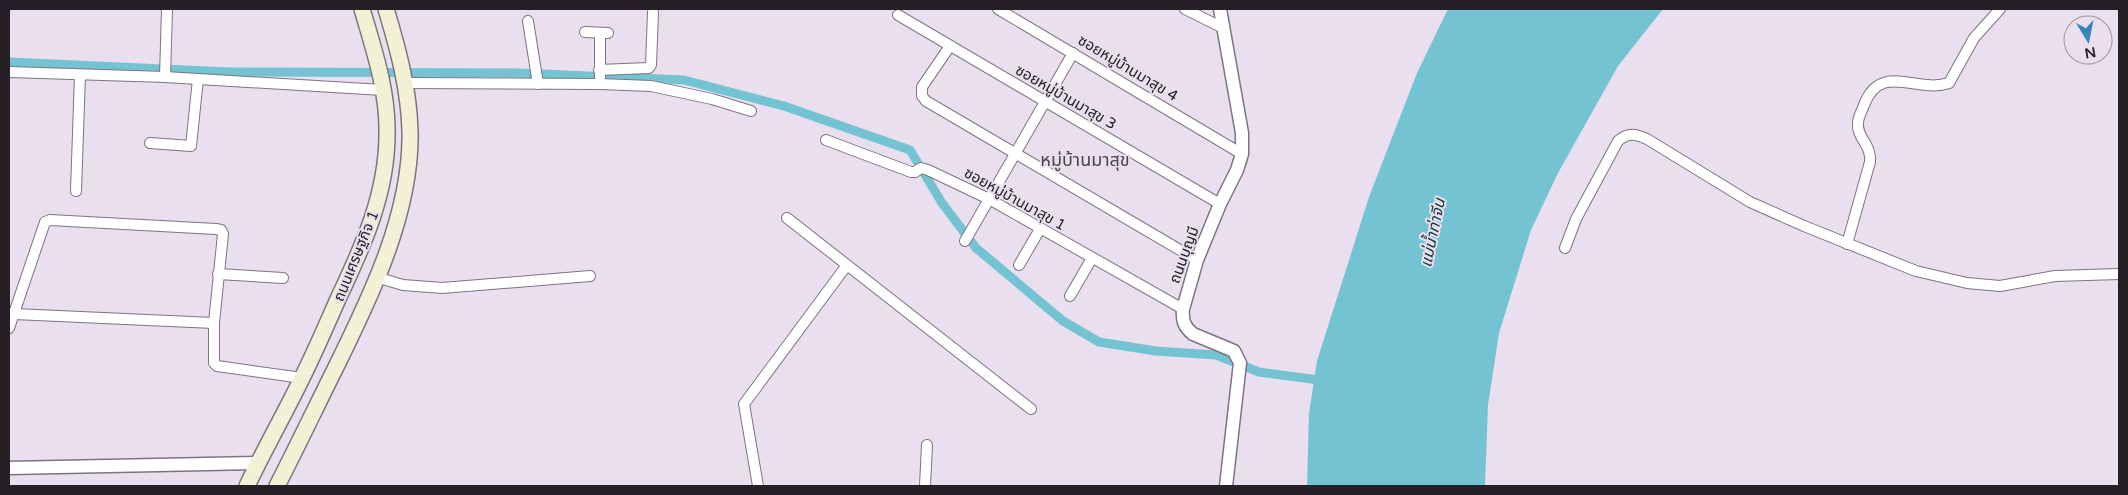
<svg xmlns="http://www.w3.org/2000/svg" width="2128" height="495" font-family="'Varela Round','Noto Sans Thai',sans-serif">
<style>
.water{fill:#74c3d2}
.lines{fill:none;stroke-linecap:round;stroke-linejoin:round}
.canal{stroke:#74c3d2;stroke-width:9}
.minor-casing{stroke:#7d7481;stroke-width:12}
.tertiary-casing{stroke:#7d7481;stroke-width:15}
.secondary-casing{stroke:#7d7481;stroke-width:18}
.minor{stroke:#fff;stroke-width:10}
.tertiary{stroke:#fff;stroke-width:12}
.secondary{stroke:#f1f1d6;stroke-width:15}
.labels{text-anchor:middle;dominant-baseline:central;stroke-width:4;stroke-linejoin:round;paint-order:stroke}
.street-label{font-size:15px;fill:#242026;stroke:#e9dfee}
.water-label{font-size:16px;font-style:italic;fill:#0f363d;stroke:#e9dfee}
.quarter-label{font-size:18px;fill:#4c4450;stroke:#e9dfee}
</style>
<rect width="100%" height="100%" fill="#e9dfee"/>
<!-- water -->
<path class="water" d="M1448,9H1663L1618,66L1558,173L1531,230L1499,333L1488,405L1485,486H1307L1309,413L1317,361L1369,197L1417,73Z"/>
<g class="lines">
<!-- canal -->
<path class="canal" d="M9,62L229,72L517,73L684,80L784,106L910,150L942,203L976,248L1063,321L1099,342L1156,351L1216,355L1259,372L1326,381"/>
<defs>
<g id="minor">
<path d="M998,9L1242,154"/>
<path d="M1185,9L1223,28"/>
<path d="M898,15L1220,204"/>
<path d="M528,21L538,84"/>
<path d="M585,32L608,33"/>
<path d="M950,46L922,87V96L926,101L1197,260"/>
<path d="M599,70L649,68L651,65L653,12"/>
<path d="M9,72L165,77L383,90"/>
<path d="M165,77L167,9"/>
<path d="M600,77V33"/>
<path d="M405,83L600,84L651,86L712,99L751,111"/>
<path d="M826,140L911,172H915L921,168L928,170L989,199L1183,309"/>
<path d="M150,143L191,146L198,79"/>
<path d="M76,191L80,75"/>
<path d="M787,218L1031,409"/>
<path d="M965,241L1073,53"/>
<path d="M1847,244L1870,162C1872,145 1856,137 1858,123C1858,117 1862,111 1864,105C1881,61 1917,94 1949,83L1974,38L2000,9"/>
<path d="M1565,248L1576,219L1618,141C1628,132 1636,134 1647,139L1750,202L1804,226L1916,271L1967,283L2000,286L2055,276L2119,274"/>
<path d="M1019,265L1040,229"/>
<path d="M218,274L283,278"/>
<path d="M376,277L403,285L442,288L590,276"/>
<path d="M1070,296L1092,258"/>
<path d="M14,314L214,323"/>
<path d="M9,328L45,222L50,220L216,229L221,230L223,234L214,323V363L217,366L302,378"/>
<path d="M758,486L744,404L847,265"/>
<path d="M925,486L927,445"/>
</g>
<g id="tertiary">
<path d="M1220,9L1242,133V154L1237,170L1220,204L1197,260L1183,309C1182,320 1184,327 1193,334L1234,351L1240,363L1226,486"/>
<path d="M9,468L258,463"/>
</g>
<g id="secondary">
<path d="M247,486C264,450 284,415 302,378C315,352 326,326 338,299C363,246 387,194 387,134C388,91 374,50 362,9"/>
<path d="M277,486C297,447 316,407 336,367C371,296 412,212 410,131C409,89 398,49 386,9"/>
</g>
</defs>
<!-- minor casing -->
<use href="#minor" class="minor-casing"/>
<!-- tertiary casing -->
<use href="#tertiary" class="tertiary-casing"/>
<!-- secondary casing -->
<use href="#secondary" class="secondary-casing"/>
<!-- minor -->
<use href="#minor" class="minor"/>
<!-- tertiary -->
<use href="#tertiary" class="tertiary"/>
<!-- secondary -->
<use href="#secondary" class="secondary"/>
</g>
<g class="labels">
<!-- street labels -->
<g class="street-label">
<text transform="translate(1128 68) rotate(31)">ซอยหมู่บ้านมาสุข 4</text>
<text transform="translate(1066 97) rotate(30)">ซอยหมู่บ้านมาสุข 3</text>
<text transform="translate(1015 199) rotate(29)">ซอยหมู่บ้านมาสุข 1</text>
<text transform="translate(1184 255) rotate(-70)">ถนนบุญมี</text>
<text transform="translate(356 256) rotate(-68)">ถนนเศรษฐกิจ 1</text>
</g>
<!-- water labels -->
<g class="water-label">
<text transform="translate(1433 233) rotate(-78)">แม่น้ำท่าจีน</text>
</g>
<!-- quarter labels -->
<g class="quarter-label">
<text x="1085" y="160">หมู่บ้านมาสุข</text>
</g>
</g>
<!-- border -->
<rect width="2128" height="495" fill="none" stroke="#242026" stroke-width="20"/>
<!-- north arrow -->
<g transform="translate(2088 40) rotate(170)"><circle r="24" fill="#e9dfee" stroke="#9a939e"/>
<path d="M0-4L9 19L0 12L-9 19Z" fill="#3886b8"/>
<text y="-8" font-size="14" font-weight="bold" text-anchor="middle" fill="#242026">N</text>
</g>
</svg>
